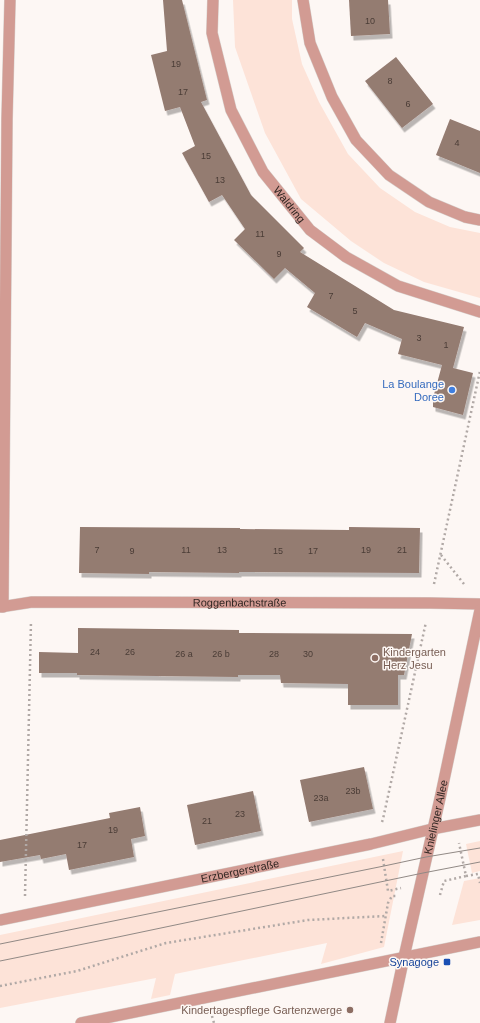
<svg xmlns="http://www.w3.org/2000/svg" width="480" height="1023" font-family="Arial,sans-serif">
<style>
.green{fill:#fde3d8}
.building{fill:#947b71;filter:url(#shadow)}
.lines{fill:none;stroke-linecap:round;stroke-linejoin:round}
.minor-casing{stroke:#d8d2ce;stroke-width:12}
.path{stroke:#b1a9a6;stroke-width:2.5;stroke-dasharray:2 3;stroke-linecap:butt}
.minor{stroke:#d29b93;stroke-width:11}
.tram{stroke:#918985;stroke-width:1}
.shop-dot{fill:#3f7fe0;stroke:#fdf7f4;stroke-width:1.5}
.education-dot{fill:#8d6e63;stroke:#fdf7f4;stroke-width:1.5}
.transit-dot{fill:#1a4fb4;stroke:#fdf7f4;stroke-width:1.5}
.labels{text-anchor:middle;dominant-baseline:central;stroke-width:3;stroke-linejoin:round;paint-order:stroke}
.number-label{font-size:9px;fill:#4a3c36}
.street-label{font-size:11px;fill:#322723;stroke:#fdf7f4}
.shop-label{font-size:11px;fill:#366cbe;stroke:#fdf7f4;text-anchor:end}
.education-label{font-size:11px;fill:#785e54;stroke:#fdf7f4;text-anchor:start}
.transit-label{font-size:11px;fill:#164399;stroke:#fdf7f4;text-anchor:end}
</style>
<defs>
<filter id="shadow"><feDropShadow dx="2.5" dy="4.5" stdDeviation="0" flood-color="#0004"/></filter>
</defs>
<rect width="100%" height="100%" fill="#fdf7f4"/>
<!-- green -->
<g class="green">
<path d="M233,0H292V19L302,64L319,102L348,154L380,188L415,212L450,227L480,233V298L424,282L384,263L351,241L301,199L265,133L235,47Z"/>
<path d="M480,841V871L472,873L466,844Z"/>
<path d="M403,851L384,947L321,964L327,943L175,974L170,995L151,999L156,978L0,1008V935Z"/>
<path d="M480,878V920L452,925L464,881Z"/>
</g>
<!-- building -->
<g class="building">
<path d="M163,0H182L207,100L201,102L251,195L304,248L300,252L394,310L464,327L453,368L473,373L463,415L433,407V398L442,365L398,354L402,339L365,323L357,337L307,307L315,293L285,268L274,279L234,240L245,229L222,195L209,202L182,153L195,146L180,107L165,111L151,55L167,51Z"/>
<path d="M349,0H388L390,34L351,36Z"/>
<path d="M396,57L433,104L402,128L365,81Z"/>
<path d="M450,119L480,131V173L436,155Z"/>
<path d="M80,527L240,528V529L349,530V527L420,528L419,573L239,572V573L149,572V574L79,573Z"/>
<path d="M78,628L239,630V633L412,634L404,675H398V705H348V684L281,683L280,675H238V677L77,675V673H39V652L78,653Z"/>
<path d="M364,767L373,809L309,822L300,780Z"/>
<path d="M253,791L261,831L195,845L187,805Z"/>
<path d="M140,807L145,836L131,839L134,857L69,870L66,854L41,859L40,855L0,862V840L110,818L109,813Z"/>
</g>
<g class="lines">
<defs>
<g id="minor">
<path id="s1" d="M213,0L212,33L231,110L263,172L310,230L346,257L398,286L480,312"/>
<path d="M303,0L310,43L332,97L356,140L389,175L429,202L465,217L480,220"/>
<path id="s2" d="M0,607L32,602L430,603L480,604"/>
<path d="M3,607L7,119L10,0"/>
<path id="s3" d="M0,920L371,844L432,829L480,820"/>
<path d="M81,1023L480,942"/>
<path id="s4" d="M390,1023L404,957L441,794L480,610"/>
</g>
</defs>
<!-- minor casing -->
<use href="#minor" class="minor-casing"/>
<!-- path -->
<g class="path">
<path d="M441,555L464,584"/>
<path d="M434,584L480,371"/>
<path d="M382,822L383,819L426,622"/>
<path d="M383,859L388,891L401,888"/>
<path d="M466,876L478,874L480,883"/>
<path d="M440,895L444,881L466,876L459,843"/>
<path d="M25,896L31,621"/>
<path d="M381,943L388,903L392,896H398"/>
<path d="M0,986L77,971L166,943L308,920L385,916"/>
<path d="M212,1016L214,1023"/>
</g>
<!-- minor -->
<use href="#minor" class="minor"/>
<!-- tram -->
<g class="tram">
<path d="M0,944L384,866L426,857L480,848"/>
<path d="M0,961L118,937L423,873L480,862"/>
</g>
</g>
<!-- markers -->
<circle class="shop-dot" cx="452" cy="390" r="4"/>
<g class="education-dot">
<circle cx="375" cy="658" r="4"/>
<circle cx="350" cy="1010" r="4"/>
</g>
<rect class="transit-dot" x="443" y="958" width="8" height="8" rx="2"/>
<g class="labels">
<!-- number labels -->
<g class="number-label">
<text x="370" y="21">10</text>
<text x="176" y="64">19</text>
<text x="390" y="81">8</text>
<text x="183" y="92">17</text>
<text x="408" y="104">6</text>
<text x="457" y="143">4</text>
<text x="206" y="156">15</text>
<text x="220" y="180">13</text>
<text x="260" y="234">11</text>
<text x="279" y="254">9</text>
<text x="331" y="296">7</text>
<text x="355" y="311">5</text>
<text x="419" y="338">3</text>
<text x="446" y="345">1</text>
<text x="97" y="550">7</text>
<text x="186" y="550">11</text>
<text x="222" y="550">13</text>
<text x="366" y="550">19</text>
<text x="402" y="550">21</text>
<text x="132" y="551">9</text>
<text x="278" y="551">15</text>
<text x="313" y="551">17</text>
<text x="95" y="652">24</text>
<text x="130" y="652">26</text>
<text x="184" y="654">26 a</text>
<text x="221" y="654">26 b</text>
<text x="274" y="654">28</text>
<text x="308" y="654">30</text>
<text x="353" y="791">23b</text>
<text x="321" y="798">23a</text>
<text x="240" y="814">23</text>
<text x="207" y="821">21</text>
<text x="113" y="830">19</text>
<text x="82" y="845">17</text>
</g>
<!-- street labels -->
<g class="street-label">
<text stroke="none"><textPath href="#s1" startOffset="224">Waldring</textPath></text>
<text stroke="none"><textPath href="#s2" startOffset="240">Roggenbachstraße</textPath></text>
<text stroke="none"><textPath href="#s4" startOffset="211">Knielinger Allee</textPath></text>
<text stroke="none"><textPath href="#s3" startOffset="245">Erzbergerstraße</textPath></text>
</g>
<!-- shop labels -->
<g class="shop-label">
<text x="444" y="384">La Boulange<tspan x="444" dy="13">Doree</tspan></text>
</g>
<!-- education labels -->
<g class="education-label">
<text x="383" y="652">Kindergarten<tspan x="383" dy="13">Herz Jesu</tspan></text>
<text x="342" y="1010" text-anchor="end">Kindertagespflege Gartenzwerge</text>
</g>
<!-- transit labels -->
<g class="transit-label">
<text x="439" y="962">Synagoge</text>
</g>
</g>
</svg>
